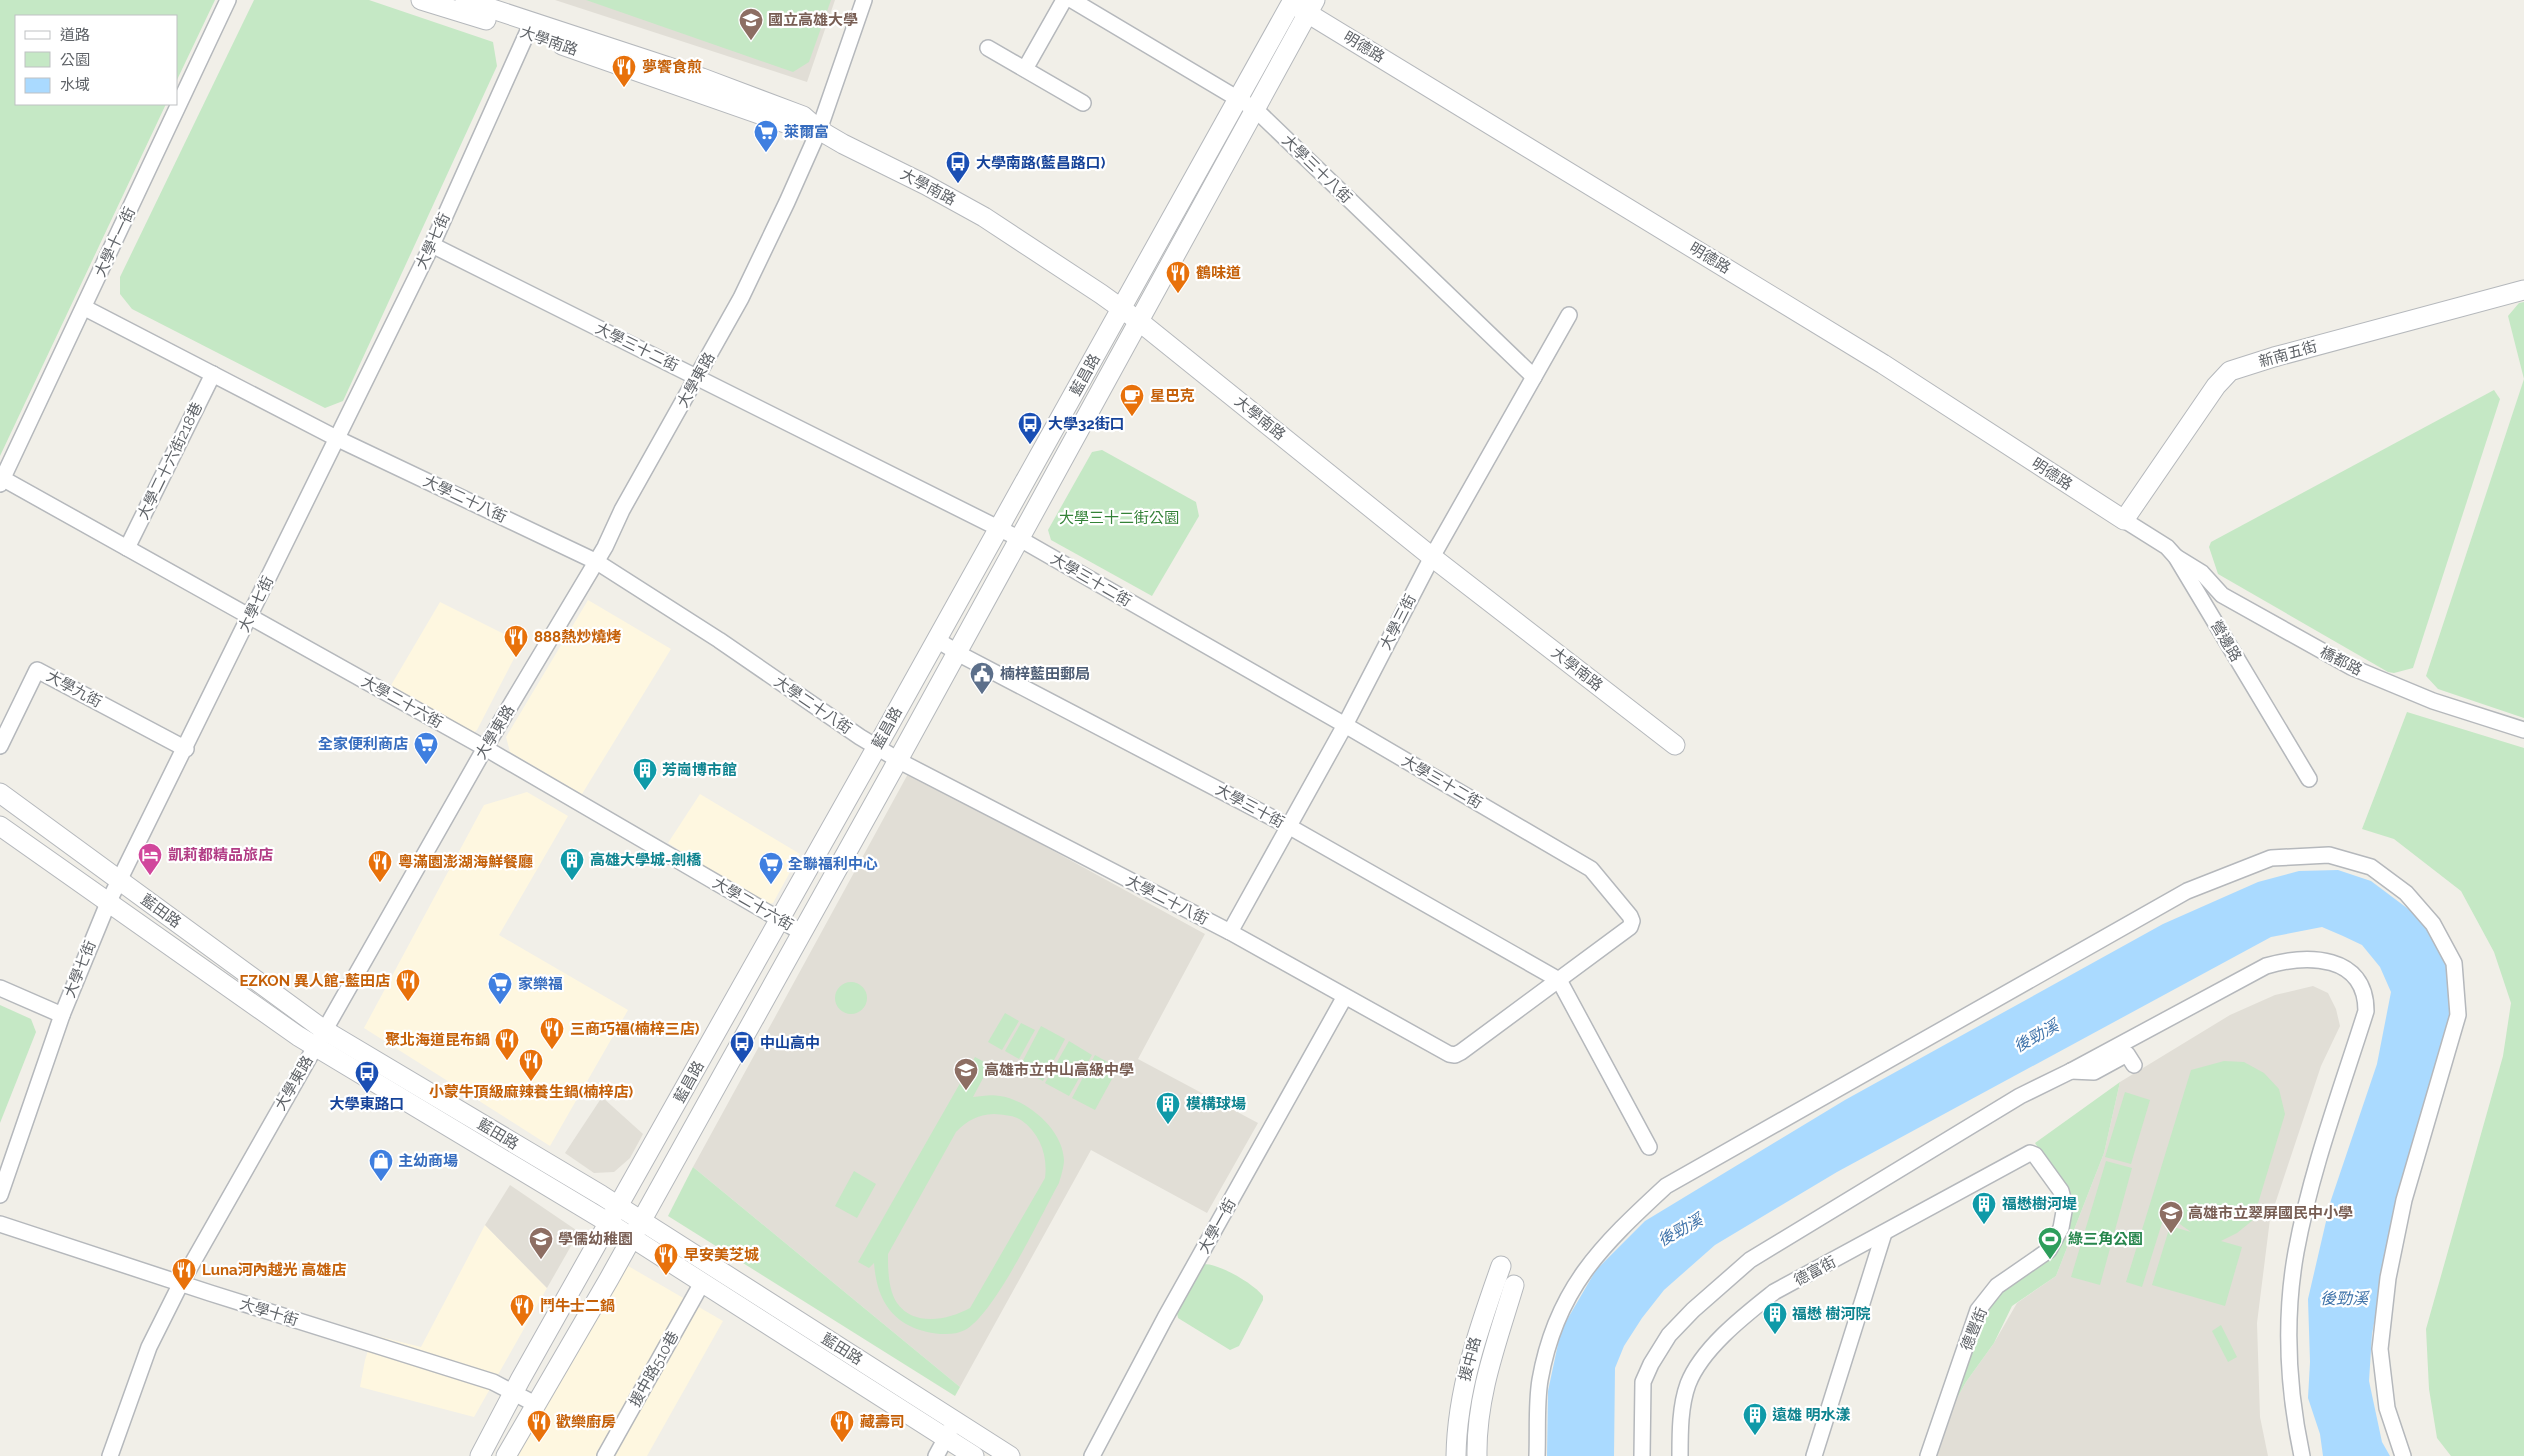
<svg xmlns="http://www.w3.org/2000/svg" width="2524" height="1456" font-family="Raleway,'Noto Sans TC',sans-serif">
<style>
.commercial{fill:#fef7e0}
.education{fill:#e1ded6}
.green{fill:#c5e8c5;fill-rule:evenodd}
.water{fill:#aadaff}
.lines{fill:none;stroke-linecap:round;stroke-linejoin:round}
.minor-casing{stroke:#b5b8bc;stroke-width:18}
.tertiary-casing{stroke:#b5b8bc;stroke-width:21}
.minor{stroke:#fff;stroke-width:15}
.tertiary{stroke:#fff;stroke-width:19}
.labels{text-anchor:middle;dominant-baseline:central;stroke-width:4.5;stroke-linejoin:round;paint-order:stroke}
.education-label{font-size:15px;font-weight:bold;fill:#785e54;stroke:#fff;text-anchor:start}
.street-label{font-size:15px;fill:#5f6368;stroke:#fff}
.food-label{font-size:15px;font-weight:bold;fill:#c56008;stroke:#fff;text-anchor:start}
.shop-label{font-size:15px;font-weight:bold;fill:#366cbe;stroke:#fff;text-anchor:start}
.transit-label{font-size:15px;font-weight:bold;fill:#164399;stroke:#fff;text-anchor:start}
.park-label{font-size:15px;fill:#348238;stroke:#fff}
.service-label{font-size:15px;font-weight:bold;fill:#4e5e75;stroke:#fff;text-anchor:start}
.culture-label{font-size:15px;font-weight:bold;fill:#0d838f;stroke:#fff;text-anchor:start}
.hotel-label{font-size:15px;font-weight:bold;fill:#b23c85;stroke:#fff;text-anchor:start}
.leisure-label{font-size:15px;font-weight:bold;fill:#27864d;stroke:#fff;text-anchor:start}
.water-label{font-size:16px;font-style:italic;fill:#4174aa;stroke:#fff}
</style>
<rect width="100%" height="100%" fill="#f1efe8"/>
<!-- commercial -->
<g class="commercial">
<path d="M588,600L671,649L582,794L510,752L506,737Z"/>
<path d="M440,602L522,643L477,730L473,733L390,687Z"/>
<path d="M527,792L568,816L499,935L628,1010L550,1146L364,1028L484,805Z"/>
<path d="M700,794L800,854L773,903L765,905L668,843Z"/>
<path d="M485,1225L547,1288L474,1417L360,1387L365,1360L373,1335L421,1347Z"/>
<path d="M623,1263L723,1321L647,1456H518Z"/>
</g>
<!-- education -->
<g class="education">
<path d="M555,0H835L807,82Z"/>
<path d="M909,772L1205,934L1138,1059L1258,1123L1207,1213L1091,1150L960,1387L693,1167Z"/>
<path d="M2313,986L2328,993L2336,1009L2340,1026L2321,1066L2270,1219L2257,1323L2260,1417L2268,1456H1935L1942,1425L1966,1382L1994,1343L2017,1303L2056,1276L2104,1153L2120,1082L2230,1015L2275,995Z"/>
<path d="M602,1097L643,1134L630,1158L614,1172L594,1173L565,1153Z"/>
<path d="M510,1185L579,1232L547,1288L485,1225Z"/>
</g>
<!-- green -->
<g class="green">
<path d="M0,0H215L176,82V16H16V104H166L0,456Z"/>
<path d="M254,0H369L493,42L497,66L343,401L325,408L132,309L120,294V277Z"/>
<path d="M586,0H831L809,62L793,72Z"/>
<path d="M2524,302V718L2438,689L2426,676L2524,379L2508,316L2519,303Z"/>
<path d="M2494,390L2500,399L2413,668L2394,673L2388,672L2218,574L2209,547L2211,542Z"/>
<path d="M1102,450L1196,502L1199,516L1152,596L1051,540L1048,530L1092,452Z"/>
<path d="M2407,712L2524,748V1456H2451L2437,1438L2429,1389L2426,1329L2503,1056L2511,1003L2494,952L2461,891L2394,839L2362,829Z"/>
<circle cx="851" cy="998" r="16"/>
<path d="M0,1005L31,1019L36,1032L0,1123Z"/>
<path d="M1005,1013L1019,1021L1002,1050L988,1042Z"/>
<path d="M1021,1023L1035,1030L1019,1059L1005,1051Z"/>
<path d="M1041,1026L1065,1039L1043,1081L1019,1068Z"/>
<path d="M1069,1041L1092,1055L1069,1096L1045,1083Z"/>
<path d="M1095,1055L1118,1068L1095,1110L1072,1098Z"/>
<path d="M975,1057L990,1065L973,1097C982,1096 991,1094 1000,1096C1028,1100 1063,1130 1064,1160C1064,1167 1061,1176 1059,1183C1041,1215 995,1314 965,1330C950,1338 924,1333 910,1326C884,1313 876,1289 874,1263L869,1268L858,1262ZM994,1114C1002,1115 1014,1115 1021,1120C1040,1133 1048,1156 1045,1178L970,1308C948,1320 914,1327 897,1303C888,1290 888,1268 888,1254L956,1132C968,1120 977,1115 994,1114Z"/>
<path d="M2224,1061L2244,1062L2264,1073L2279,1089L2285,1114L2253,1220L2237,1233L2221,1241L2242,1247L2225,1306L2152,1285L2170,1226L2191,1232L2177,1222L2167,1207L2142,1287L2126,1282L2191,1070Z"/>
<path d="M2120,1082L2104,1153L2056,1276L2012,1306L1994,1343L1966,1382L1942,1425L1978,1310L2052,1250L2066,1192L2035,1143Z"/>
<path d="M2125,1092L2150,1100L2131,1164L2105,1157Z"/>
<path d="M2106,1161L2132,1168L2100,1285L2071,1277Z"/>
<path d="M693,1167L960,1387L955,1396L668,1216Z"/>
<path d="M854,1171L876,1184L857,1218L835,1206Z"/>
<path d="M1204,1264C1220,1264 1254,1284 1263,1296V1300L1239,1346L1230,1350L1178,1318L1177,1313Z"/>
<path d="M2221,1325L2237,1357L2228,1362L2212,1331Z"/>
</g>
<!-- water -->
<path class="water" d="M2338,870L2371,881L2423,920L2451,971L2452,1022L2392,1228L2372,1334L2369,1381L2382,1442L2390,1456H2323L2320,1434L2308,1398L2310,1362L2308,1299L2331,1200L2377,1064L2391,992L2380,967L2362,945L2343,936L2322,927L2271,937L1837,1172L1715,1245L1664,1290L1642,1318L1624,1346L1615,1368L1614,1456H1547L1548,1391L1561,1330L1596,1270L1645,1221L1845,1100L2163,924L2258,882L2299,871Z"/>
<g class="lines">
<defs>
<g id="minor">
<path d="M1072,0L1255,109L1534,377"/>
<path d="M988,48L1083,103"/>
<path d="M1025,69L1064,0"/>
<path d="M85,308L338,439L597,562L719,640L860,737L905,764L1230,932L1449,1054L1455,1055L1461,1052L1630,927L1632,921L1630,916L1591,869L1345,725L1020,539L432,245"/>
<path d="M0,477L485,748L801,932"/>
<path d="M0,484L228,0"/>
<path d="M2124,520L2167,547L2176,557L2309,779"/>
<path d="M127,548L213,374"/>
<path d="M2176,557L2202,573L2222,595L2351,667L2433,701L2524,730"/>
<path d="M937,640L965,657L1290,827L1559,980"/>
<path d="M0,746L37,670L186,749"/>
<path d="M1230,932L1345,725L1432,557L1569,315"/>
<path d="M1559,980L1649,1147"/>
<path d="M0,988L62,1015"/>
<path d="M2071,1071L2094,1072L2127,1054L2134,1065"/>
<path d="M0,1195L62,1015L108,903L432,245L532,22"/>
<path d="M0,1224L210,1293L493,1382L535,1404"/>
<path d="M110,1456L149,1347L181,1283L485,748L605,547L622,510L741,298L787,202L819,130L864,0"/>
<path d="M605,1456L702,1283"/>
<path d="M936,1456L955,1421"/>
<path d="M1092,1456L1165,1318L1344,998"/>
<path d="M1537,1456C1538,1431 1536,1404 1540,1380C1556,1289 1601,1246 1666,1186L2187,891L2271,858L2329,855L2371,867L2406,893L2433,924L2454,963L2458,1015L2404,1200L2388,1278L2380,1349L2387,1408L2403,1456"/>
<path d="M1642,1456L1643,1382L1651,1364L1669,1335L1693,1310L1750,1260L2020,1096L2071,1071L2266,966C2307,954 2366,954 2366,1011C2341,1090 2311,1170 2296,1252C2284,1319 2288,1390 2302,1456"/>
<path d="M1680,1456C1680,1432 1680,1406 1688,1384C1702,1348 1745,1315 1774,1292L2030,1153L2035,1155L2061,1191L2065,1206L2061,1228L2049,1250L1997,1286L1978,1310L1928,1456"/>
<path d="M1814,1456L1884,1233"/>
</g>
<g id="tertiary">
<path d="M421,0L486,20"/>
<path d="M465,0L702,78L803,116L819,130L843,144L926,185L984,217L1101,294L1140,322L1432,557L1675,745"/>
<path d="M1299,8L1883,364L2124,520L2216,386L2230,371L2274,357L2524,290"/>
<path d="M562,45L791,125"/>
<path d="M0,793L324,1030L601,1195L1010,1456"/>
<path d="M0,826L298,1036L609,1223L974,1456"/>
<path d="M480,1456L520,1380L888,727L1293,0"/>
<path d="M506,1456L609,1279L892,771L1315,0"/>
<path d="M1456,1456C1457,1390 1479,1328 1501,1266"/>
<path d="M1477,1456C1476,1396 1497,1342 1514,1285"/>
</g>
</defs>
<!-- minor casing -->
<use href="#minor" class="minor-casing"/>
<!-- tertiary casing -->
<use href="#tertiary" class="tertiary-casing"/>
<!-- minor -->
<use href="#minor" class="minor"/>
<!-- tertiary -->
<use href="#tertiary" class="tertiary"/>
</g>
<!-- icons -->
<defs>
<symbol id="university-pin" viewBox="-11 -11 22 30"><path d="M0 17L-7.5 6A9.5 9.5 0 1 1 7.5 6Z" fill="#8d6e63" stroke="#fff"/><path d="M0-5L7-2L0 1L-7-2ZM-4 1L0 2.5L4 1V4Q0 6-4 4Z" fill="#fff"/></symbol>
<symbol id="restaurant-pin" viewBox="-11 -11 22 30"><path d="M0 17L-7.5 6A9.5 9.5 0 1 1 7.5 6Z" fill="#e8710a" stroke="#fff"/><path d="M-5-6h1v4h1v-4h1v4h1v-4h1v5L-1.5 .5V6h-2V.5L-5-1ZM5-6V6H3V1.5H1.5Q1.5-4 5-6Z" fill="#fff"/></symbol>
<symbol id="supermarket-pin" viewBox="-11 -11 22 30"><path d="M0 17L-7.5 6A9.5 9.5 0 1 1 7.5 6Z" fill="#3f7fe0" stroke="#fff"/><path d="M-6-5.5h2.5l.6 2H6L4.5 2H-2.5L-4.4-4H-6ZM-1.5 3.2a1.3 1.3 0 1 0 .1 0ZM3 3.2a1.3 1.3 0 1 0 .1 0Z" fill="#fff"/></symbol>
<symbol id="bus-pin" viewBox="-11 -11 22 30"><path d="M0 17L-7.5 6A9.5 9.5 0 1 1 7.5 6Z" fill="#1a4fb4" stroke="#fff"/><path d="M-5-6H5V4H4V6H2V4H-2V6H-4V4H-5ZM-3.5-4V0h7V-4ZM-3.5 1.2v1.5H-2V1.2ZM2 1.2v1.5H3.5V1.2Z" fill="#fff"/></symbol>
<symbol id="cafe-pin" viewBox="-11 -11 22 30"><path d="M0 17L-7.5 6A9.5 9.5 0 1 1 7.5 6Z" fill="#e8710a" stroke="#fff"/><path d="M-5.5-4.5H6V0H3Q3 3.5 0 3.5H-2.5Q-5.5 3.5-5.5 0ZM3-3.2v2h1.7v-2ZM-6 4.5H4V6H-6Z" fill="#fff"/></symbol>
<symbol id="civic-pin" viewBox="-11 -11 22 30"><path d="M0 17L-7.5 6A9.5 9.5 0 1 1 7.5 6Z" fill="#5c6f8a" stroke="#fff"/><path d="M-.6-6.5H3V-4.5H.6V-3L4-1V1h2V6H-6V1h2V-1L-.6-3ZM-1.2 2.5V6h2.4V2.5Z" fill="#fff"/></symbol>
<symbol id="building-pin" viewBox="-11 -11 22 30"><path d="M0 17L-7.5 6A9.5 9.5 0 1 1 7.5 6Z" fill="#0f9aa8" stroke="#fff"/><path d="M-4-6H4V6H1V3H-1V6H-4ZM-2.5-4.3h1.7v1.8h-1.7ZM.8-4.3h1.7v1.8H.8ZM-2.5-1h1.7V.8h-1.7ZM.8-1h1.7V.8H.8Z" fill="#fff"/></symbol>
<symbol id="hotel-pin" viewBox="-11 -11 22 30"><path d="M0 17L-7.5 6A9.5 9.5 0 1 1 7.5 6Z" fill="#d1479c" stroke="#fff"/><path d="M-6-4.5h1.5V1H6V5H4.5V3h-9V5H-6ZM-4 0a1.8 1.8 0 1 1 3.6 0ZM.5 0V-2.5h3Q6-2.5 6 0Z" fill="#fff"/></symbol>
<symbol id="school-pin" viewBox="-11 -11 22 30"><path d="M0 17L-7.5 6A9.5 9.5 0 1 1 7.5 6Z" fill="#8d6e63" stroke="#fff"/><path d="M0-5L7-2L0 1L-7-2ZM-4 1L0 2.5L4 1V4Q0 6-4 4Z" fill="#fff"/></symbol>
<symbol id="shop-pin" viewBox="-11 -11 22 30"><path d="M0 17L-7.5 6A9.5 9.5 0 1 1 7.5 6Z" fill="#3f7fe0" stroke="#fff"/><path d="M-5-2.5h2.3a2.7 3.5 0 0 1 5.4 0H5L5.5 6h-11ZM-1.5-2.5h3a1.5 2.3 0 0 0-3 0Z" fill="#fff"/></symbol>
<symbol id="stadium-pin" viewBox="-11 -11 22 30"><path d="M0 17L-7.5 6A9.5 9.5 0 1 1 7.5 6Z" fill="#2e9e5b" stroke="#fff"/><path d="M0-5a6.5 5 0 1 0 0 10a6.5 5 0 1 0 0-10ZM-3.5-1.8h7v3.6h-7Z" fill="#fff"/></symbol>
</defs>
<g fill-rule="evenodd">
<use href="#university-pin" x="737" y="6" width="28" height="38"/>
<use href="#restaurant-pin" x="610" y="53" width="28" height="38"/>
<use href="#supermarket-pin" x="752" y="118" width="28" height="38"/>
<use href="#bus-pin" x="944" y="149" width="28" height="38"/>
<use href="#restaurant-pin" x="1164" y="259" width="28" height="38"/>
<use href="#cafe-pin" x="1118" y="382" width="28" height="38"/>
<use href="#bus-pin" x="1016" y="410" width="28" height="38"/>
<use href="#restaurant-pin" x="502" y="623" width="28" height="38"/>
<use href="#civic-pin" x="968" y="660" width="28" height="38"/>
<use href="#supermarket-pin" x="412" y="730" width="28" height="38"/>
<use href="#building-pin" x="631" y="756" width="28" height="38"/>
<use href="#hotel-pin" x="136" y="841" width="28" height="38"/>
<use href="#building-pin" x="558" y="846" width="28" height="38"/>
<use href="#restaurant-pin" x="366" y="848" width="28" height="38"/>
<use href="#supermarket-pin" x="757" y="850" width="28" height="38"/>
<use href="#restaurant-pin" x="394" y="967" width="28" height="38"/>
<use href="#supermarket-pin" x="486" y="970" width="28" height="38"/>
<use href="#restaurant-pin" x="538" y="1015" width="28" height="38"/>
<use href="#restaurant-pin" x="493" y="1026" width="28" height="38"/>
<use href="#bus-pin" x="728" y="1029" width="28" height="38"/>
<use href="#restaurant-pin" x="517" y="1047" width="28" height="38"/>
<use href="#school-pin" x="952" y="1056" width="28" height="38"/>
<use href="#bus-pin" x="353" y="1059" width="28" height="38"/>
<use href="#building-pin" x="1154" y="1090" width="28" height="38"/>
<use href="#shop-pin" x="367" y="1147" width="28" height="38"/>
<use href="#building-pin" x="1970" y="1190" width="28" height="38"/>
<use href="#school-pin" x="2157" y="1199" width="28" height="38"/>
<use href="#school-pin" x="527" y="1225" width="28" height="38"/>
<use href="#stadium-pin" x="2036" y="1225" width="28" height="38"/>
<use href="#restaurant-pin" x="652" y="1241" width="28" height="38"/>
<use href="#restaurant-pin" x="170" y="1256" width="28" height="38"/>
<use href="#restaurant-pin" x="508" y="1292" width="28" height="38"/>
<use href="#building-pin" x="1761" y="1300" width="28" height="38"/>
<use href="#building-pin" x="1741" y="1401" width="28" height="38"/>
<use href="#restaurant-pin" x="525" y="1408" width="28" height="38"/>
<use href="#restaurant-pin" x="828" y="1408" width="28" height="38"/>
</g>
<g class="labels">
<!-- education labels -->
<g class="education-label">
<text x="768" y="20">國立高雄大學</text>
<text x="984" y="1070">高雄市立中山高級中學</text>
<text x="2188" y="1213">高雄市立翠屏國民中小學</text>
<text x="558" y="1239">學儒幼稚園</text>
</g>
<!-- street labels -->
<g class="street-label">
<text transform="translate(549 41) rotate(19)">大學南路</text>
<text transform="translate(1364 47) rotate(31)">明德路</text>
<text transform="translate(1317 169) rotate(44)">大學三十八街</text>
<text transform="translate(928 187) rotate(28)">大學南路</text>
<text transform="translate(433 241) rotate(-65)">大學七街</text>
<text transform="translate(115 242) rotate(-65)">大學十一街</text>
<text transform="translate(1710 258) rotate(31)">明德路</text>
<text transform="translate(637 347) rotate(26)">大學三十二街</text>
<text transform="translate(2288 354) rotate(-16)">新南五街</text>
<text transform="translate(1085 375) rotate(-61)">藍昌路</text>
<text transform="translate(696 380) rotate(-61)">大學東路</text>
<text transform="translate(1260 418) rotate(39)">大學南路</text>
<text transform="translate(170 461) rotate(-64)">大學二十六街218巷</text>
<text transform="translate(2052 474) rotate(33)">明德路</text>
<text transform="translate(465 499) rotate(25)">大學二十八街</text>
<text transform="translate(1091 580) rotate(30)">大學三十二街</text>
<text transform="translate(256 604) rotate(-64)">大學七街</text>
<text transform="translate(1398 622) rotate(-63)">大學三街</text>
<text transform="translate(2226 641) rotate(59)">營邊路</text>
<text transform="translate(2341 661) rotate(27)">橋都路</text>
<text transform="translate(1577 669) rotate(38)">大學南路</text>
<text transform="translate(74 689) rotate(28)">大學九街</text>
<text transform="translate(402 702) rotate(29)">大學二十六街</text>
<text transform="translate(813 705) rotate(34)">大學二十八街</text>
<text transform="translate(887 728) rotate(-61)">藍昌路</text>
<text transform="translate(495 732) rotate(-59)">大學東路</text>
<text transform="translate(1442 782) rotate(30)">大學三十二街</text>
<text transform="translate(1250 806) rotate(28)">大學三十街</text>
<text transform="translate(1167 900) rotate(27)">大學二十八街</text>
<text transform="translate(753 904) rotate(30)">大學二十六街</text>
<text transform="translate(161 911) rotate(36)">藍田路</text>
<text transform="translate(80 969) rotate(-68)">大學七街</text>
<text transform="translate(689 1082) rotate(-61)">藍昌路</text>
<text transform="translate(294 1083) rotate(-60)">大學東路</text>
<text transform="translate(498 1134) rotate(31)">藍田路</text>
<text transform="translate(1217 1226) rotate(-61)">大學一街</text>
<text transform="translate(1815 1271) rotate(-28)">德富街</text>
<text transform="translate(269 1312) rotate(17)">大學十街</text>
<text transform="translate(1974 1329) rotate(-68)">德豐街</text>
<text transform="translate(842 1349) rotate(32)">藍田路</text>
<text transform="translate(1470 1359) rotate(-75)">援中路</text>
<text transform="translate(654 1369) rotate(-61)">援中路510巷</text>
</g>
<!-- food labels -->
<g class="food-label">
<text x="642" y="67">夢饗食煎</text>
<text x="1196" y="273">鶴味道</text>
<text x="1150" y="396">星巴克</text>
<text x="534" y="637">888熱炒燒烤</text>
<text x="398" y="862">粵滿園澎湖海鮮餐廳</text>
<text x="390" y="981" text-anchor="end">EZKON 異人館-藍田店</text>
<text x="570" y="1029">三商巧福(楠梓三店)</text>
<text x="490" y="1040" text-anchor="end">聚北海道昆布鍋</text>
<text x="531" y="1092" text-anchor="middle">小蒙牛頂級麻辣養生鍋(楠梓店)</text>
<text x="684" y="1255">早安美芝城</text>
<text x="202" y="1270">Luna河內越光 高雄店</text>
<text x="540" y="1306">鬥牛士二鍋</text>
<text x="556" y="1422">歡樂廚房</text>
<text x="860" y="1422">藏壽司</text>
</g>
<!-- shop labels -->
<g class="shop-label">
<text x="784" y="132">萊爾富</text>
<text x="408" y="744" text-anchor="end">全家便利商店</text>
<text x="788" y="864">全聯福利中心</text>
<text x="518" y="984">家樂福</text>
<text x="398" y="1161">主幼商場</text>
</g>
<!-- transit labels -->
<g class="transit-label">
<text x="976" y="163">大學南路(藍昌路口)</text>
<text x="1048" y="424">大學32街口</text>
<text x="760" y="1043">中山高中</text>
<text x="367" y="1104" text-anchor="middle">大學東路口</text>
</g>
<!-- park labels -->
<g class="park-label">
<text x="1119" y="518">大學三十二街公園</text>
</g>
<!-- service labels -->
<g class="service-label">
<text x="1000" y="674">楠梓藍田郵局</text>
</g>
<!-- culture labels -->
<g class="culture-label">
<text x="662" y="770">芳崗博市館</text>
<text x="590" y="860">高雄大學城-劍橋</text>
<text x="1186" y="1104">模構球場</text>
<text x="2002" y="1204">福懋樹河堤</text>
<text x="1792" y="1314">福懋 樹河院</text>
<text x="1772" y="1415">遠雄 明水漾</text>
</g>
<!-- hotel labels -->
<g class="hotel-label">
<text x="168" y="855">凱莉都精品旅店</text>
</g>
<!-- leisure labels -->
<g class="leisure-label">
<text x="2068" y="1239">綠三角公園</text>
</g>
<!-- water labels -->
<g class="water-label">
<text transform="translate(2036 1036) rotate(-29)">後勁溪</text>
<text transform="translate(1680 1230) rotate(-29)">後勁溪</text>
<text x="2344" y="1298">後勁溪</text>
</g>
</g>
<!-- legend -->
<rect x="15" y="15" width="162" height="90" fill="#ffffff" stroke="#bfc1c3"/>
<rect x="25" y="31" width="25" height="8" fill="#ffffff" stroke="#bfc1c3"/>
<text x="60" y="40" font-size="15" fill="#5f6368">道路</text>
<rect x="25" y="52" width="25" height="15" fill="#c5e8c5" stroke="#bfc1c3"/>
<text x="60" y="65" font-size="15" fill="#5f6368">公園</text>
<rect x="25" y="78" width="25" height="15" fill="#aadaff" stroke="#bfc1c3"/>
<text x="60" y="90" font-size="15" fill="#5f6368">水域</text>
</svg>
